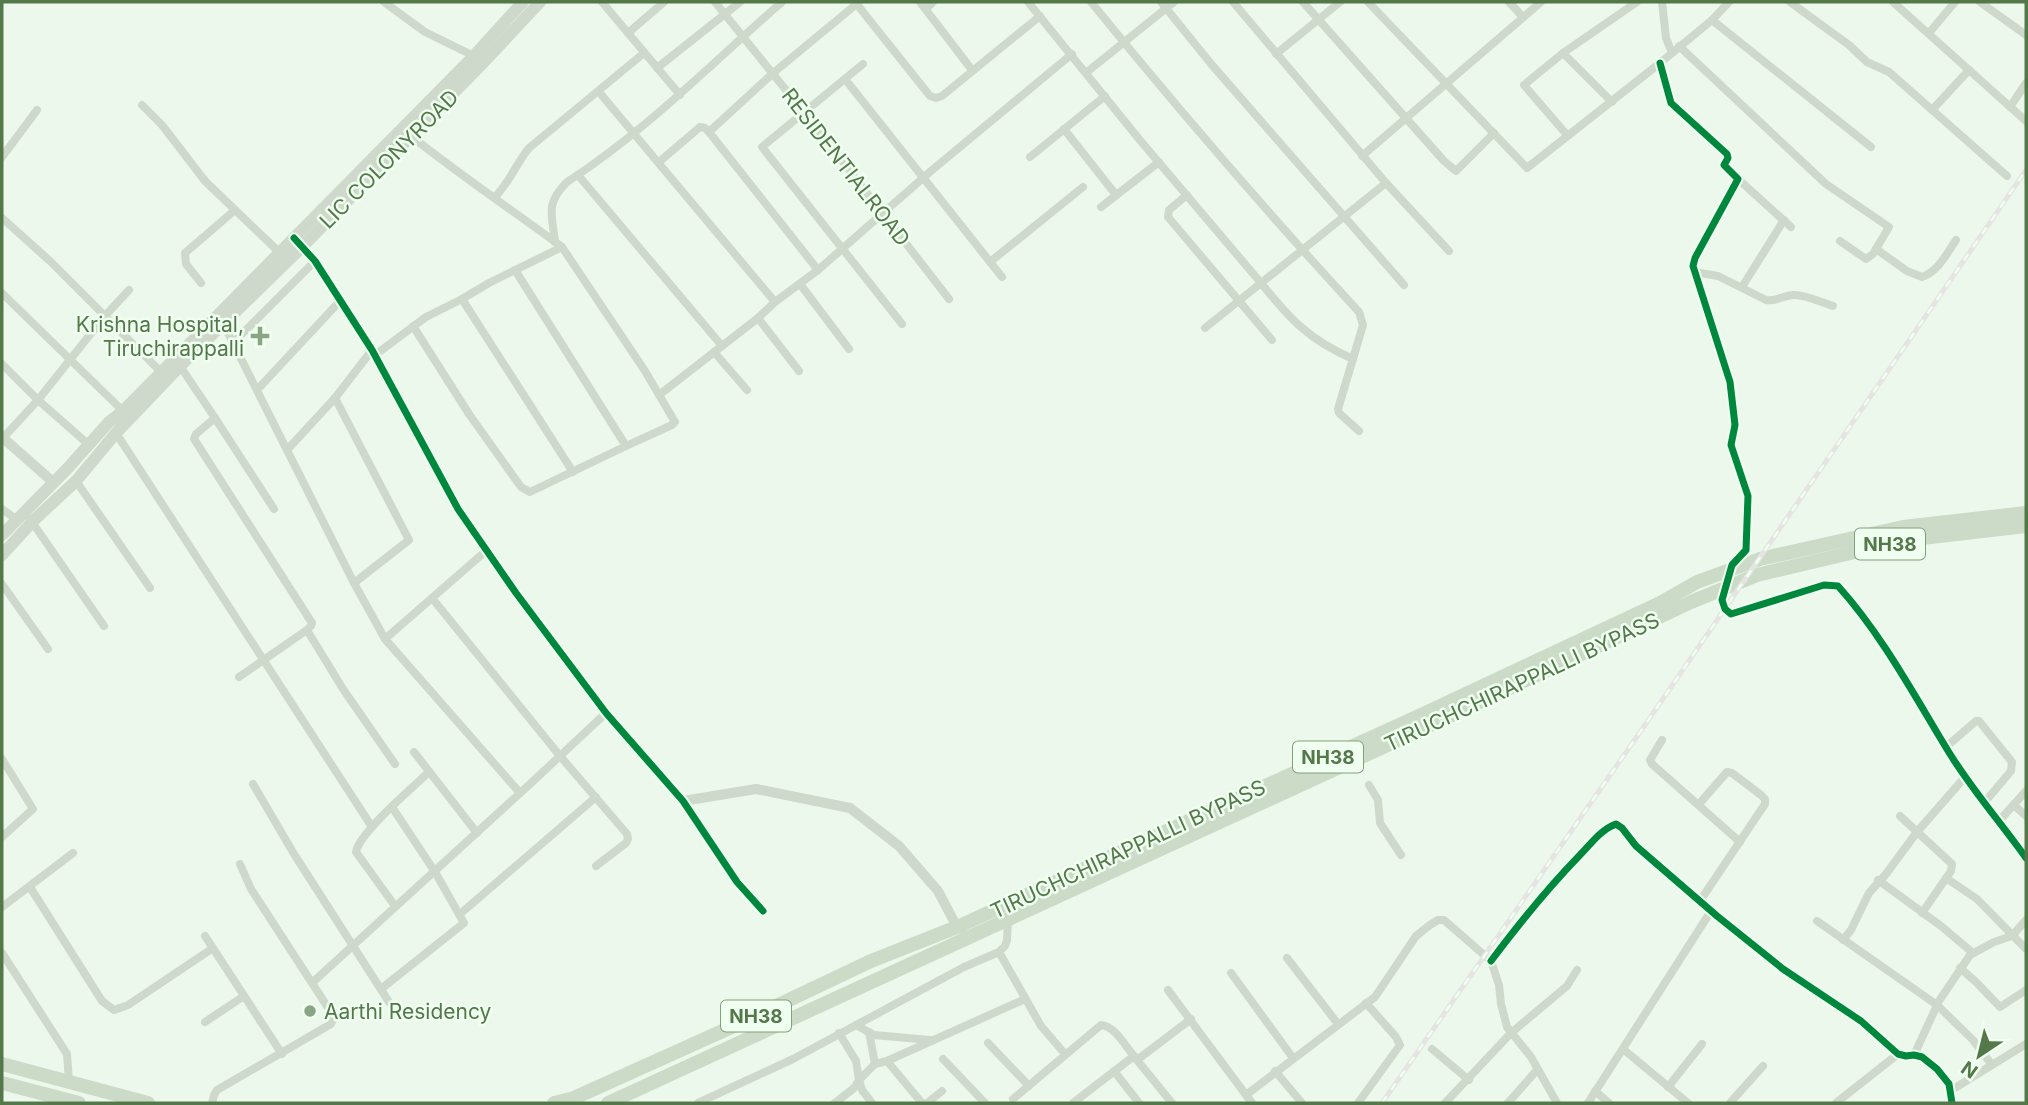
<svg xmlns="http://www.w3.org/2000/svg" width="2028" height="1105" font-family="Inter,sans-serif">
<style>
.lines{fill:none;stroke-linecap:round;stroke-linejoin:round}
.minor{stroke:#ced8cb;stroke-width:8}
.tertiary{stroke:#ced8cb;stroke-width:10}
.secondary{stroke:#ced8cb;stroke-width:12}
.trunk{stroke:#ccdbc8;stroke-width:14}
.rail-casing{stroke:#e5e4e2;stroke-width:5}
.rail{stroke:#effff0;stroke-width:2.5;stroke-dasharray:8;stroke-linecap:butt}
.cycleway-casing{stroke:#effff0;stroke-width:11}
.cycleway{stroke:#00873e;stroke-width:7}
.poi-dot{fill:#8aa584;stroke:#effff0;stroke-width:2.5}
.labels{text-anchor:middle;dominant-baseline:central;stroke-width:5;stroke-linejoin:round;paint-order:stroke}
.shield{fill:#effff0;stroke:#83a07c;stroke-width:2}
.shield-label{font-size:19px;font-weight:bold;fill:#55784b}
.street-label{font-size:21px;fill:#55784b;stroke:#effff0}
.poi-label{font-size:21px;fill:#55784b;stroke:#effff0;text-anchor:end}
</style>
<rect width="100%" height="100%" fill="#edf8ed"/>
<g class="lines">
<!-- minor -->
<g class="minor">
<path d="M384,2L425,32L474,56"/>
<path d="M602,2L680,95"/>
<path d="M715,2L815,126L949,299"/>
<path d="M855,2L930,96L936,98L942,96L1040,16"/>
<path d="M920,2L972,70"/>
<path d="M1028,2L1139,139L1261,283L1386,183"/>
<path d="M1091,2C1177,108 1266,211 1359,312L1363,325L1338,409L1339,413L1359,431"/>
<path d="M1161,2L1212,65L1404,285"/>
<path d="M1233,2L1386,183L1449,251"/>
<path d="M1303,2L1444,161L1456,171L1494,133"/>
<path d="M1368,2L1527,168L1660,63L1712,20L1729,2"/>
<path d="M1509,2L1523,17"/>
<path d="M1662,2L1666,38L1672,53"/>
<path d="M1790,2L1849,45L1867,62L1889,72L2007,176"/>
<path d="M1893,2L2026,121"/>
<path d="M1980,2L2026,35"/>
<path d="M926,9L933,2"/>
<path d="M1712,20L1871,147"/>
<path d="M628,33L664,2"/>
<path d="M1929,33L1955,2"/>
<path d="M1679,46L1826,184L1889,227L1873,254L1866,259L1840,241"/>
<path d="M1563,53L1612,102"/>
<path d="M1276,54L1340,2"/>
<path d="M1660,63L1671,103L1727,154L1728,158L1724,165L1738,179L1695,258L1693,266L1730,382L1735,425L1731,445L1748,496L1746,550L1732,565L1722,600L1725,609L1731,614L1824,585L1838,586C1883,636 1915,697 1950,754C1973,791 2001,823 2026,858"/>
<path d="M863,64L762,147L902,324"/>
<path d="M657,68L740,2"/>
<path d="M1087,72L1174,2"/>
<path d="M845,79L1002,277"/>
<path d="M599,92L775,302"/>
<path d="M142,105L162,125L205,181L279,252"/>
<path d="M2010,107L2026,83"/>
<path d="M1932,110L1969,70"/>
<path d="M1064,129L1116,195"/>
<path d="M1567,135L1524,85L1563,53L1637,2"/>
<path d="M1362,156L1541,2"/>
<path d="M2,157L37,110"/>
<path d="M1030,157L1105,96"/>
<path d="M659,162L700,127L705,128L709,132"/>
<path d="M578,175L722,346"/>
<path d="M1738,179L1791,227"/>
<path d="M1187,195L1169,210L1168,217L1272,340"/>
<path d="M495,197C509,183 516,164 529,148L644,53"/>
<path d="M1101,207L1159,162"/>
<path d="M2,218L51,262L161,372"/>
<path d="M555,242C552,214 545,204 567,182C646,131 712,63 782,2"/>
<path d="M1876,249L1907,271L1922,277C1938,272 1947,253 1956,240"/>
<path d="M990,262L1083,187"/>
<path d="M515,270L626,446"/>
<path d="M818,270L709,132L772,74L859,2"/>
<path d="M1694,272L1718,276L1766,300C1777,302 1783,295 1794,295C1806,295 1821,302 1833,306"/>
<path d="M201,283L186,264L185,253L235,210"/>
<path d="M800,284L849,349"/>
<path d="M1742,287L1784,220"/>
<path d="M2,293L125,413"/>
<path d="M462,299L573,472"/>
<path d="M758,318L799,371"/>
<path d="M222,321L354,583L385,639L520,793"/>
<path d="M413,326L469,414L521,487L530,492L626,446L672,425L675,422L645,371L562,247"/>
<path d="M1205,328L1261,283C1290,319 1309,340 1353,359"/>
<path d="M233,343L315,261"/>
<path d="M714,352L747,390"/>
<path d="M375,355L426,317L462,299L489,283L562,247C512,210 460,175 411,136"/>
<path d="M2,364L38,400L88,444"/>
<path d="M180,366L215,418L196,434L194,439L196,442L312,623L311,626L307,630L239,677"/>
<path d="M257,390L340,301"/>
<path d="M659,395L758,318L775,302L818,270L931,171L1072,54"/>
<path d="M335,398L409,540L354,583"/>
<path d="M215,418L274,509"/>
<path d="M116,433L372,827"/>
<path d="M2,439L38,400L104,317L129,290"/>
<path d="M287,450L335,398L372,350"/>
<path d="M76,481L150,588"/>
<path d="M2,509L16,519"/>
<path d="M30,519L104,626"/>
<path d="M2,584L48,649"/>
<path d="M432,598L560,756L627,834L628,839L626,843L596,866"/>
<path d="M307,630L343,689L395,764"/>
<path d="M385,639L487,550"/>
<path d="M1662,740L1650,760L1652,764L1740,842"/>
<path d="M1946,747L1976,721H1979L2012,762L2011,771L1984,803"/>
<path d="M414,752L477,833"/>
<path d="M2,759L33,809L2,837"/>
<path d="M253,784L294,854L389,1002"/>
<path d="M1369,785L1378,800L1380,823L1401,855"/>
<path d="M1699,804L1727,772L1732,773L1761,795L1765,799V804L1700,901"/>
<path d="M2014,805L2026,816"/>
<path d="M1900,816L1952,864L1951,871L1922,913"/>
<path d="M1999,821L2026,791"/>
<path d="M1946,878L1977,899L2026,949"/>
<path d="M1878,880L1941,926L1973,953"/>
<path d="M30,887L102,1001L114,1010L128,1005L213,948"/>
<path d="M395,906L356,852C359,833 413,787 429,772"/>
<path d="M2,907L73,853"/>
<path d="M460,914L596,797"/>
<path d="M1817,921L1937,1005L1973,1040L1992,1065"/>
<path d="M205,936L282,1054"/>
<path d="M1843,940L1851,930L1869,893L1886,874L1917,832L1965,777"/>
<path d="M999,952L1041,1026L1065,1054"/>
<path d="M2,953L67,1054L69,1082"/>
<path d="M1287,958L1338,1024"/>
<path d="M1491,961C1518,925 1547,889 1579,856C1591,844 1600,830 1616,824L1622,828L1636,846L1717,916L1783,969L1861,1021L1898,1054L1906,1056L1914,1055L1922,1057L1937,1069L1949,1084L1952,1103"/>
<path d="M1960,968L1976,982L2000,1007L2026,990"/>
<path d="M1231,973L1293,1058"/>
<path d="M313,982L530,784L606,713"/>
<path d="M381,989L464,923L435,872L392,807"/>
<path d="M1168,990L1246,1095"/>
<path d="M205,1022L244,996"/>
<path d="M856,1025L874,1035L930,1040"/>
<path d="M869,1032L875,1064"/>
<path d="M839,1033L856,1061L859,1080"/>
<path d="M988,1043L1029,1086"/>
<path d="M1432,1049L1469,1080"/>
<path d="M1623,1049L1688,1103"/>
<path d="M1914,1055L1939,1001L1970,955L1994,942L2012,936L2026,920"/>
<path d="M943,1059L985,1103"/>
<path d="M1137,1060L1172,1103"/>
<path d="M887,1061L922,1103"/>
<path d="M1114,1071L1139,1103"/>
<path d="M1275,1071L1302,1103"/>
<path d="M859,1080L875,1064L887,1061L1025,999"/>
<path d="M1668,1087L1702,1044"/>
<path d="M1595,1091L1609,1103"/>
<path d="M1950,1091L2026,1044"/>
<path d="M1013,1099L1101,1025C1115,1026 1125,1046 1134,1056"/>
<path d="M212,1103L214,1095L217,1090L331,1024L334,1017L251,889L240,864"/>
<path d="M698,1103L793,1059L964,967L999,952L1005,946L1007,940L1008,919"/>
<path d="M835,1103L854,1088L859,1080L862,1090L872,1103"/>
<path d="M927,1103L942,1091"/>
<path d="M1073,1103L1134,1056L1137,1060L1191,1019"/>
<path d="M1252,1103L1246,1095L1375,997L1416,936L1430,925L1438,920H1444L1491,961L1499,985L1501,1004L1507,1027L1531,1057L1557,1103"/>
<path d="M1358,1103L1400,1045L1396,1037L1366,1003"/>
<path d="M1445,1103L1511,1033L1567,986L1577,970"/>
<path d="M1508,1103L1537,1070"/>
<path d="M1588,1103L1711,911"/>
<path d="M1730,1103L1763,1066"/>
<path d="M1836,1103L1898,1054"/>
</g>
<!-- tertiary -->
<g class="tertiary">
<path d="M299,242L315,261L372,350L458,509L516,593L606,713L683,801L737,882L763,911"/>
<path d="M2,437L53,482"/>
<path d="M683,801L756,789L850,808L899,846L938,891L957,927L962,929"/>
</g>
<!-- secondary -->
<g class="secondary">
<path d="M2,535L67,469L109,422L123,411L471,59L523,2"/>
<path d="M2,555L33,521L76,481L116,433L180,366L303,246L483,63L540,2"/>
</g>
<!-- trunk -->
<g class="trunk">
<path d="M2,1064L148,1103"/>
<path d="M2,1083L79,1103"/>
<path d="M554,1103L574,1098L747,1020L871,961L957,927L1423,714L1660,603L1697,582L1760,559L1903,527L2026,513"/>
<path d="M608,1103L1429,726L1691,602L1757,575L1905,540L2026,526"/>
</g>
<defs>
<path id="rail" d="M1382,1103L1645,725L2026,170"/>
</defs>
<!-- rail casing -->
<use href="#rail" class="rail-casing"/>
<!-- rail -->
<use href="#rail" class="rail"/>
<defs>
<g id="cycleway">
<path d="M1660,63L1671,103L1727,154L1728,158L1724,165L1738,179L1695,258L1693,266L1730,382L1735,425L1731,445L1748,496L1746,550L1732,565L1722,600L1725,609L1731,614L1824,585L1838,586C1883,636 1915,697 1950,754C1973,791 2001,823 2026,858"/>
<path d="M294,238L315,261L372,350L458,509L516,593L606,713L683,801L737,882L763,911"/>
<path d="M1491,961C1518,925 1547,889 1579,856C1591,844 1600,830 1616,824L1622,828L1636,846L1717,916L1783,969L1861,1021L1898,1054L1906,1056L1914,1055L1922,1057L1937,1069L1949,1084L1952,1103"/>
</g>
</defs>
<!-- cycleway casing -->
<use href="#cycleway" class="cycleway-casing"/>
<!-- cycleway -->
<use href="#cycleway" class="cycleway"/>
</g>
<!-- markers -->
<g class="poi-dot">
<path d="M256.5 325.5h7v7h7v7h-7v7h-7v-7h-7v-7h7z"/>
<circle cx="310" cy="1011" r="7"/>
</g>
<g class="labels">
<!-- shield labels -->
<g class="shield">
<rect x="1855" y="528.5" width="70" height="31" rx="5"/>
<rect x="1293" y="741.5" width="70" height="31" rx="5"/>
<rect x="721" y="1000.5" width="70" height="31" rx="5"/>
</g>
<g class="shield-label">
<text x="1890" y="544">NH38</text>
<text x="1328" y="757">NH38</text>
<text x="756" y="1016">NH38</text>
</g>
<!-- street labels -->
<g class="street-label">
<text transform="translate(389 159) rotate(-45)">LIC COLONYROAD</text>
<text transform="translate(846 167) rotate(52)">RESIDENTIALROAD</text>
<text transform="translate(1522 682) rotate(-25)">TIRUCHCHIRAPPALLI BYPASS</text>
<text transform="translate(1128 849) rotate(-25)">TIRUCHCHIRAPPALLI BYPASS</text>
</g>
<!-- poi labels -->
<g class="poi-label">
<text x="244" y="324">Krishna Hospital,<tspan x="244" dy="24">Tiruchirappalli</tspan></text>
<text x="324" y="1011" text-anchor="start">Aarthi Residency</text>
</g>
</g>
<!-- border -->
<rect width="2028" height="1105" fill="none" stroke="#55784b" stroke-width="7"/>
<!-- north arrow -->
<g transform="translate(1979 1056) rotate(215)" stroke="#effff0" stroke-width="5" paint-order="stroke">
<path d="M0-5L12 26L0 18L-12 26Z" fill="#55784b"/>
<text y="-10" font-size="19" font-weight="bold" text-anchor="middle" fill="#55784b">N</text>
</g>
</svg>
